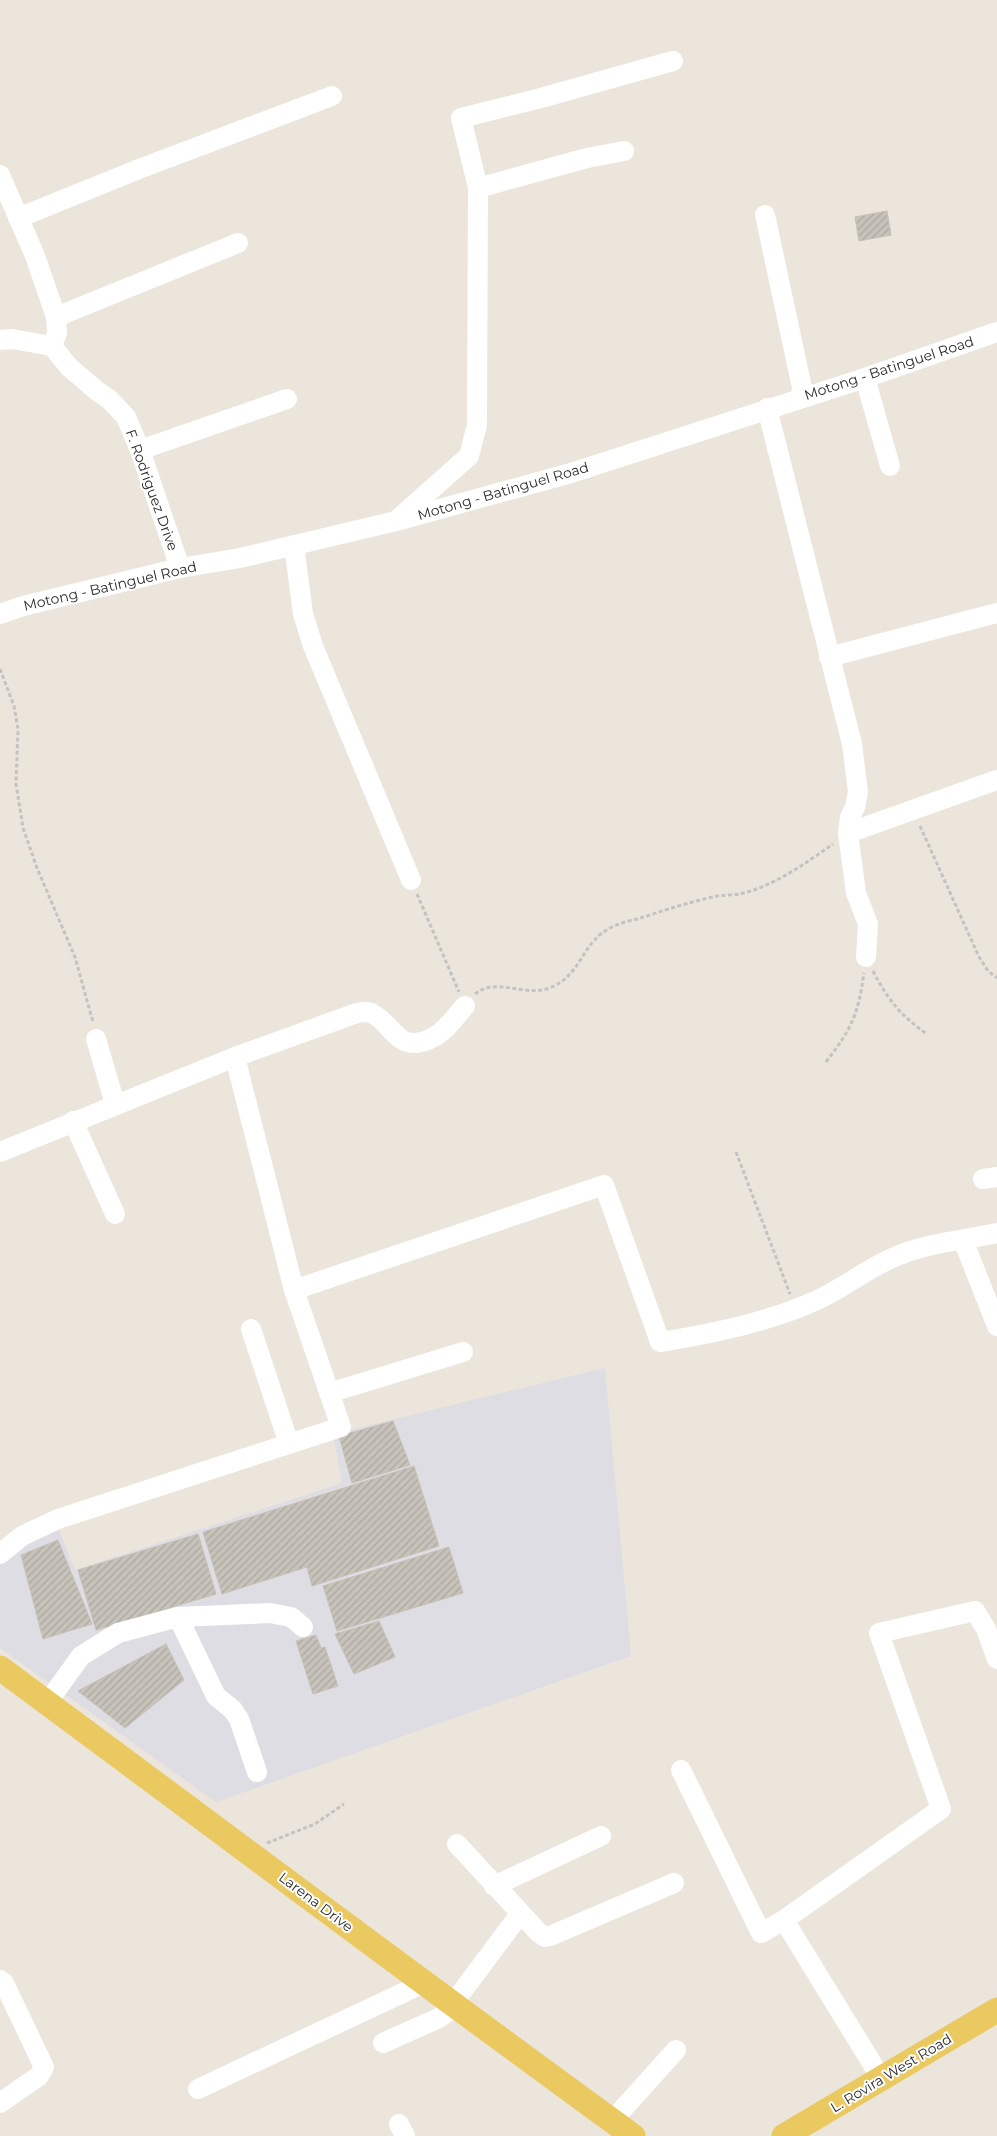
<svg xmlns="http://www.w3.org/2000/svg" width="997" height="2136" font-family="Montserrat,sans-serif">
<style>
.industrial{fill:#dfdde4}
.building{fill:url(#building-hatch);stroke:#c7c0b6}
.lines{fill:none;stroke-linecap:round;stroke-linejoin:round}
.path{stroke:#c3c3c3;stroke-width:3;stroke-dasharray:4 2.5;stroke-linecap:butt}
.minor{stroke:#fff;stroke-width:20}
.major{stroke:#ebc961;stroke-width:25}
.labels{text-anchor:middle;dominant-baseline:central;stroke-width:4;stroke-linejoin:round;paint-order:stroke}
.street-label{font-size:14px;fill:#2a2a2a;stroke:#fff}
</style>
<defs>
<pattern id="building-hatch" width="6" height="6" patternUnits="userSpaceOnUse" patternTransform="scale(1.25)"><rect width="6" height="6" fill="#c7c3bb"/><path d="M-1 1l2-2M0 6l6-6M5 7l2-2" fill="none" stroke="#aba8a1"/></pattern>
</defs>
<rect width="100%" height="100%" fill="#ebe5dc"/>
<!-- industrial -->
<path class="industrial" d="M605,1368L631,1656L216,1802L0,1648V1564L16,1548L58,1527L75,1570L342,1483L333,1434Z"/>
<!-- building -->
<g class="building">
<path d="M887,211L891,235L859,241L855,217Z"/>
<path d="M393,1421L410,1465L352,1483L339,1436Z"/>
<path d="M414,1466L439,1546L312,1586L307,1567L222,1594L203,1532Z"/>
<path d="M198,1534L216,1594L96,1630L78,1570Z"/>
<path d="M58,1540L92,1624L43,1639L21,1555Z"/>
<path d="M449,1547L463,1593L337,1631L323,1586Z"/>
<path d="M379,1621L395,1657L354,1674L335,1634Z"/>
<path d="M316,1635L321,1648L325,1647L338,1686L313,1694L296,1641Z"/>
<path d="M166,1644L184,1680L125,1728L78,1691Z"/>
</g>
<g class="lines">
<!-- path -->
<g class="path">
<path d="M0,669L14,706L18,729L16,784L23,828L37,868L75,957L93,1022"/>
<path d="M920,826L979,957L988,971L997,978"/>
<path d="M417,894L459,992"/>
<path d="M873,971C888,1000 900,1015 927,1034"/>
<path d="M475,994C497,976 527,999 552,987C583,973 581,942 612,927C622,922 634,920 644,917C668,909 693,901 717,896C725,895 733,895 740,894C774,886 806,863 833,844"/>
<path d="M826,1062C852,1028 858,1015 864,973"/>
<path d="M736,1152L790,1294"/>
<path d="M267,1843L315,1824L344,1804"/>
</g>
<!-- minor -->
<g class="minor">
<path d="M624,151L587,158L478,188L461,118L541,98L673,61"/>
<path d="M0,175L35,256L56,317L57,333L52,346"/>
<path d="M765,215L804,397"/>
<path d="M18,218L139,169L332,96"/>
<path d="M56,317L238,243"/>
<path d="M0,340L12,339L52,346L69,367L96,390L110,400L126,417L140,450L180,568"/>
<path d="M865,378L890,466"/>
<path d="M767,408L852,744L858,792L855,807L850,817L848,833L856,893L868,924L866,957"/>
<path d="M140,450L287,399"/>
<path d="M398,519L469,456L477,425L478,188"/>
<path d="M294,545L303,614L313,646L411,880"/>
<path d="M0,614L23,606L180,568L240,558L396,521L571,473L865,378L997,332"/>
<path d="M829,657L997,613"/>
<path d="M848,833L997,780"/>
<path d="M96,1039L115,1104"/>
<path d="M73,1121L115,1214"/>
<path d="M0,1152L235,1057L354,1014C361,1012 367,1010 373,1014C394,1025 398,1055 432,1038C445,1032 455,1017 465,1006"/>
<path d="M983,1179L997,1177"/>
<path d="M963,1240L997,1326"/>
<path d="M294,1290L604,1185L660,1342C711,1334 770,1322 817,1300C845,1288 868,1267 897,1256C928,1243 964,1240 997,1233"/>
<path d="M251,1329L289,1444"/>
<path d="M329,1393L463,1352"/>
<path d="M0,1554L22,1536L58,1519L341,1427L294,1290L235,1057"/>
<path d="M178,1617L216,1696L233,1710L239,1719L257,1772"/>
<path d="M47,1703L81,1656L118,1633L178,1617L225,1615L270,1613L291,1617L303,1627"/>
<path d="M681,1770L761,1933L784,1920L941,1809L879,1633L975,1611L986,1629L997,1659"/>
<path d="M457,1844L539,1933L545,1937L550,1936L674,1883"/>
<path d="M494,1886L601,1836"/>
<path d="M784,1920L881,2078"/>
<path d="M0,1980L4,1983L44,2067L39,2076L0,2103"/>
<path d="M383,2043L439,2018L446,2013L520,1914"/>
<path d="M198,2089L424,1983"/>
<path d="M612,2121L676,2050"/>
<path d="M399,2124L405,2136"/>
</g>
<!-- major -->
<g class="major">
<path d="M0,1668C211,1824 421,1982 633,2136"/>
<path d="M784,2136L997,2010"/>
</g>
</g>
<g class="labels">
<!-- street labels -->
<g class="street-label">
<text transform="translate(889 368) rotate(-18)">Motong - Batinguel Road</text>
<text transform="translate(152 490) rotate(70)">F. Rodriguez Drive</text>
<text transform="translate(503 491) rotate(-16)">Motong - Batinguel Road</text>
<text transform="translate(110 586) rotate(-13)">Motong - Batinguel Road</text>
<text transform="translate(316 1902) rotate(37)">Larena Drive</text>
<text transform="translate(891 2073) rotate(-31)">L. Rovira West Road</text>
</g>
</g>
</svg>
